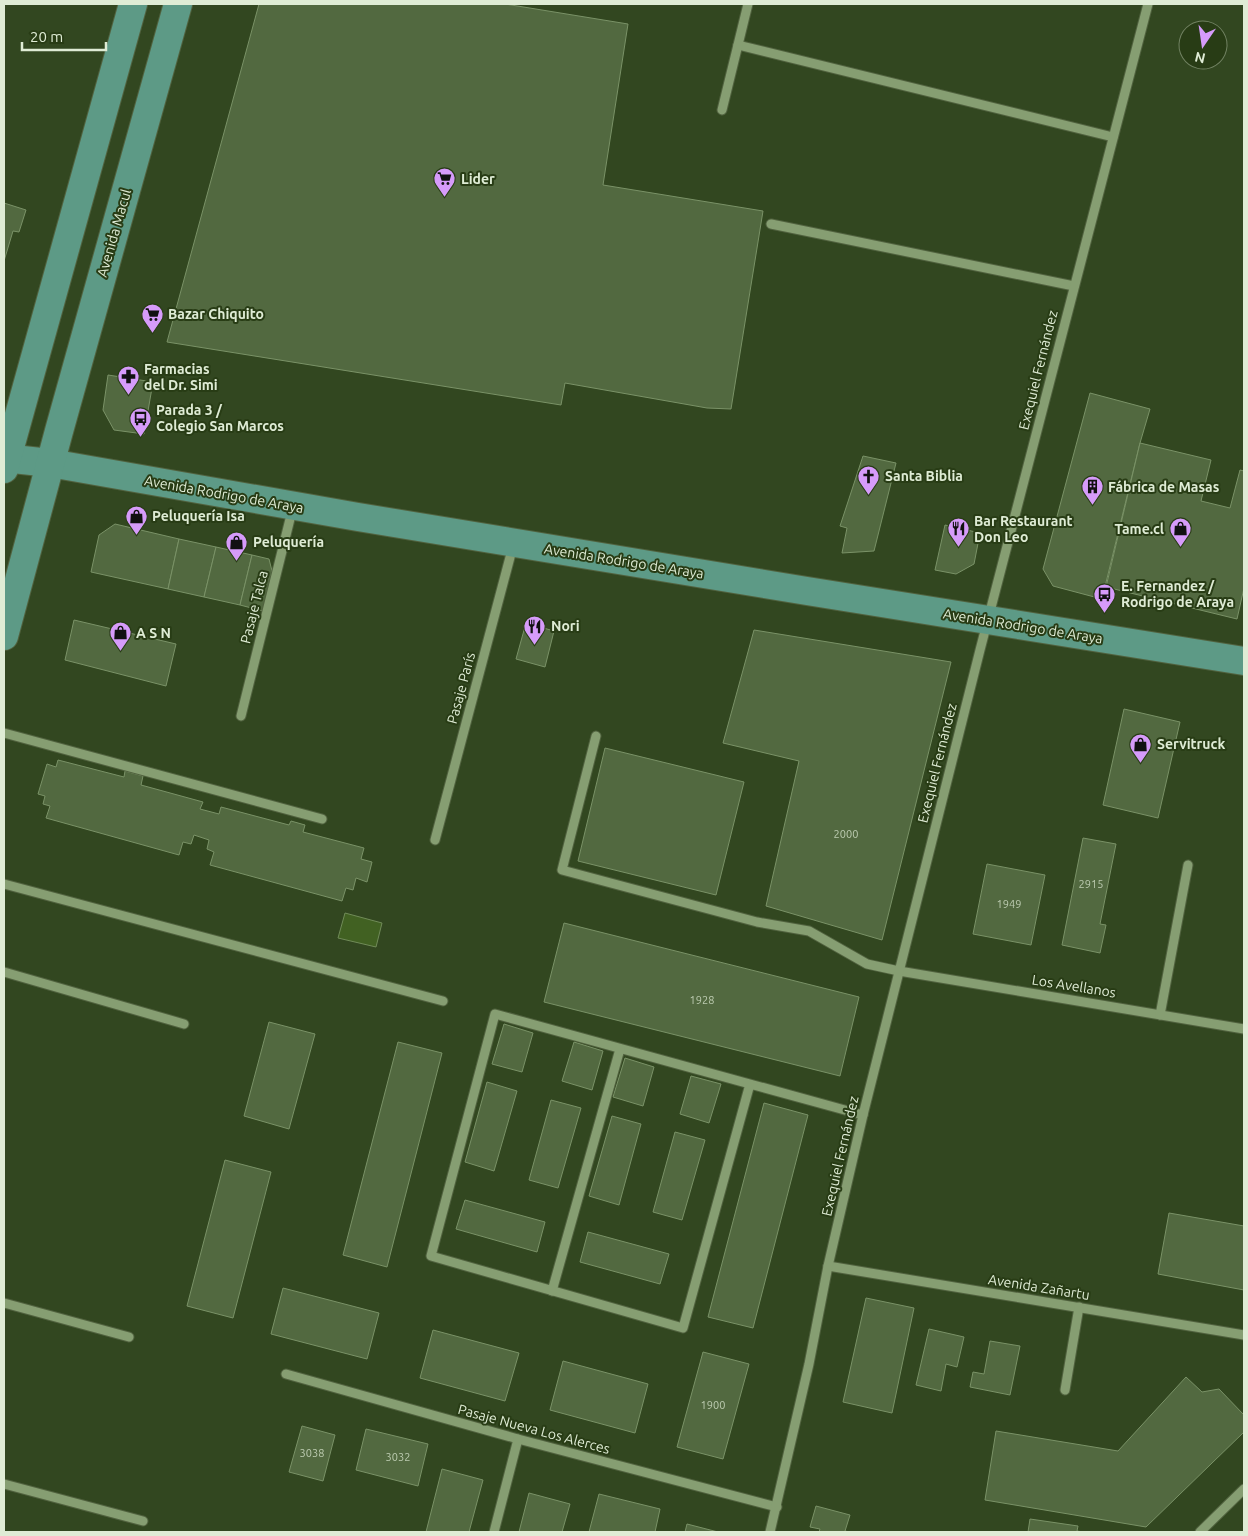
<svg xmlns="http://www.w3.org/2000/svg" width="1248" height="1536" font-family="Ubuntu,sans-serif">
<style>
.water{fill:#416122;stroke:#708b58}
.building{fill:#526940;stroke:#7a9267}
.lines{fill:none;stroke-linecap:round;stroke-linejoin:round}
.minor-casing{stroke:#51623f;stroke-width:11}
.major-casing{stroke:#51623f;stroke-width:30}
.minor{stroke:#869e72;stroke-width:9}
.major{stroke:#5d9a86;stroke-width:28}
.labels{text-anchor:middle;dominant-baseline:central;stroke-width:4;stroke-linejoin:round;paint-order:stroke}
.number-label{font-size:11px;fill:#bccbb0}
.poi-label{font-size:14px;font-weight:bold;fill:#dfecd5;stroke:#283c15;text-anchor:start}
.street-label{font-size:14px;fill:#dfecd5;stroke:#283c15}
</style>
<rect width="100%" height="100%" fill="#324720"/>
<!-- water -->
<path class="water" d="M345,913L382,923L376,947L338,938Z"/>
<!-- building -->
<g class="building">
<path d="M259,4H505L628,24L603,185L763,211L731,409L707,408L565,383L561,405L167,342Z"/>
<path d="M4,203L26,210L19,232L13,231L4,261Z"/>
<path d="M108,375L153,382L144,434L114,430L103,410Z"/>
<path d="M1090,393L1150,409L1140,443L1102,599L1053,586L1043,569Z"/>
<path d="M1140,443L1211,460L1201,501L1230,508L1240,470L1244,471V588L1237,619L1106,587Z"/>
<path d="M863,456L896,463L874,551L842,553L847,528L840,526Z"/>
<path d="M115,524L179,539L168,589L91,572L99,535Z"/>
<path d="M945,525L980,533L974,564L956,574L935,570Z"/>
<path d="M179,539L216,547L204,597L168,589Z"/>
<path d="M216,547L252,555L240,605L204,597Z"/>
<path d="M252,555L269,559L272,571L263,611L240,605Z"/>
<path d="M74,620L176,644L166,686L65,660Z"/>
<path d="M526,623L554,631L545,667L516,659Z"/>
<path d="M754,630L951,662L882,940L766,906L799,761L723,743Z"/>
<path d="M1124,709L1180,722L1158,818L1103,805Z"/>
<path d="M605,748L744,782L716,895L578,861Z"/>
<path d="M58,760L124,777L125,771L143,776L141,785L203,802L200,809L219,814L221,807L289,825L291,821L305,825L303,832L364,848L361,859L372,862L367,882L356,878L353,890L346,888L342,901L210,865L214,852L207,849L209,840L194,835L191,844L183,842L179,855L46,818L50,806L43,804L45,796L38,794L47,764L56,767Z"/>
<path d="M1083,838L1116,844L1100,924L1106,925L1100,953L1062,945Z"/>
<path d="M987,864L1045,875L1031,945L973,934Z"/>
<path d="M564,923L859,997L840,1076L544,1002Z"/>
<path d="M269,1022L315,1034L289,1129L244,1116Z"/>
<path d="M504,1024L533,1033L522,1072L492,1064Z"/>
<path d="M398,1042L442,1053L387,1267L343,1255Z"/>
<path d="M574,1042L603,1051L592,1090L562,1081Z"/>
<path d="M625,1058L654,1067L643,1106L613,1097Z"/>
<path d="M691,1076L721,1084L709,1123L680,1114Z"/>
<path d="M487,1082L517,1091L494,1171L465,1162Z"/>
<path d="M551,1100L581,1108L558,1188L529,1180Z"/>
<path d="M764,1103L808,1115L753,1328L708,1317Z"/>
<path d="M612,1116L641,1124L619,1205L589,1196Z"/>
<path d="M675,1132L705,1140L682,1220L653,1212Z"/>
<path d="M225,1160L271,1172L233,1318L187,1306Z"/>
<path d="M465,1200L545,1222L537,1252L456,1229Z"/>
<path d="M1169,1213L1244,1226V1290L1158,1274Z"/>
<path d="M588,1232L669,1254L660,1284L580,1262Z"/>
<path d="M283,1288L379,1313L367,1359L271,1334Z"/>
<path d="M866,1298L914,1308L892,1413L843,1402Z"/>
<path d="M929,1329L964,1337L957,1367L946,1364L941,1391L916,1385Z"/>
<path d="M433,1330L519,1353L505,1401L420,1378Z"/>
<path d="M990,1341L1020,1346L1010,1395L970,1387L973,1372L984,1374Z"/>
<path d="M703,1352L749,1364L723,1459L677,1447Z"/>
<path d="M563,1361L648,1384L635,1433L550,1410Z"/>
<path d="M1186,1377L1202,1392L1219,1389L1244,1415V1432L1146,1527L985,1500L996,1431L1118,1451Z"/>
<path d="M302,1426L335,1435L323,1481L289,1472Z"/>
<path d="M366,1429L428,1444L418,1486L356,1470Z"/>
<path d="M442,1469L483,1480L469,1532H426Z"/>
<path d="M529,1493L570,1504L562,1532H519Z"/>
<path d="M599,1494L660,1509L655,1532H589Z"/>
<path d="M816,1506L850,1515L845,1531L849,1532H819L820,1529L810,1527Z"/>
<path d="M1030,1519L1078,1526L1077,1531L1083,1532H1028Z"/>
<path d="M687,1524L718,1532H685Z"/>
</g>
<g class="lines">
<defs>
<g id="minor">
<path d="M738,45L1113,137"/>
<path d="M722,110L748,4"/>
<path d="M771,224L1074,286"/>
<path d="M241,716L293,507"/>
<path d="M4,733L322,819"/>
<path d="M596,736L562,870L757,922L809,931L867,964L899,971L1244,1029"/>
<path d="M435,840L513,546"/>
<path d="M4,884L443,1001"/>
<path d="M4,972L184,1024"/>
<path d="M1160,1015L1188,865"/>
<path d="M750,1084L683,1328L431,1256L495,1014L863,1115"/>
<path d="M828,1266L1244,1335"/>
<path d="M552,1291L620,1049"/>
<path d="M4,1303L129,1337"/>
<path d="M286,1374L518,1439L777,1507"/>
<path d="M1065,1390L1079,1307"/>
<path d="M4,1484L143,1521"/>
<path d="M494,1532L518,1439"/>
<path d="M770,1532L809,1364L828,1266L863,1115L980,650L1148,4"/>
<path d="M1200,1532L1244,1489"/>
</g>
<g id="major">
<path d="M4,458L50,463L358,517L807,591L1244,661"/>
<path d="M4,469L133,4"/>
<path d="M4,636L59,431L178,4"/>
</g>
</defs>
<!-- minor casing -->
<use href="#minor" class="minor-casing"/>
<!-- major casing -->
<use href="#major" class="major-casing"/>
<!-- minor -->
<use href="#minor" class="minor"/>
<!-- major -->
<use href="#major" class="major"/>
</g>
<!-- icons -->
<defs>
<symbol id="supermarket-pin" viewBox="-11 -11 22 30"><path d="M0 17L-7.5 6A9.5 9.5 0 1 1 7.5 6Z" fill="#d69bfa" stroke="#283c15"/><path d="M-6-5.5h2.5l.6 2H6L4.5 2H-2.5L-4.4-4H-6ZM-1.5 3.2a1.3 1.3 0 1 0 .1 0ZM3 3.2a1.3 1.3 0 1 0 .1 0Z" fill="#111"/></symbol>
<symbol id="pharmacy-pin" viewBox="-11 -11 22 30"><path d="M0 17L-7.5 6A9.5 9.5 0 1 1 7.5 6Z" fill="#d69bfa" stroke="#283c15"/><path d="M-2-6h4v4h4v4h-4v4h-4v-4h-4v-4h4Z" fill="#111"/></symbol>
<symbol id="bus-pin" viewBox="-11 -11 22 30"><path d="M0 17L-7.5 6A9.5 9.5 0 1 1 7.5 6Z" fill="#d69bfa" stroke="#283c15"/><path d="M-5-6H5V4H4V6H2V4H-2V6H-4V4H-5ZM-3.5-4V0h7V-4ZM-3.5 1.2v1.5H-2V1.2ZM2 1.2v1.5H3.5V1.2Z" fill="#111"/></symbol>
<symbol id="church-pin" viewBox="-11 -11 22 30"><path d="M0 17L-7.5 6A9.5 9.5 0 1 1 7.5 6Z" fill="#d69bfa" stroke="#283c15"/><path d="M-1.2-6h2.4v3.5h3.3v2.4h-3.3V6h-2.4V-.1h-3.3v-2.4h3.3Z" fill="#111"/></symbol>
<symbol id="building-pin" viewBox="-11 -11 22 30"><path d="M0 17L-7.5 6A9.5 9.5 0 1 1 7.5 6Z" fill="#d69bfa" stroke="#283c15"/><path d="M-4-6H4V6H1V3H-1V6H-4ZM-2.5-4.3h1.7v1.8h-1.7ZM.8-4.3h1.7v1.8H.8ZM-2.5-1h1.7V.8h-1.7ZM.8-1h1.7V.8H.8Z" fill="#111"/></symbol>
<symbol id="shop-pin" viewBox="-11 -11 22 30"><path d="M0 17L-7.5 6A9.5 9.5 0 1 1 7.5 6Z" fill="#d69bfa" stroke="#283c15"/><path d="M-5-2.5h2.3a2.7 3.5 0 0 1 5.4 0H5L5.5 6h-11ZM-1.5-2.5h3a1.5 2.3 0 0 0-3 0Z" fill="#111"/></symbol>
<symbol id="restaurant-pin" viewBox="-11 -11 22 30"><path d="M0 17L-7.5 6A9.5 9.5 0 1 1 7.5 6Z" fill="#d69bfa" stroke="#283c15"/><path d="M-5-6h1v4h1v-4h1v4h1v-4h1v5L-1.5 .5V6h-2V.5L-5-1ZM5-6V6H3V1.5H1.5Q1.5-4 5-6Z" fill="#111"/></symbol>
</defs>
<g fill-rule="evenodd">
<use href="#supermarket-pin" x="432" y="166" width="25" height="34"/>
<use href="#supermarket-pin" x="140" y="302" width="25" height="34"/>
<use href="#pharmacy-pin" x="116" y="364" width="25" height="34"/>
<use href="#bus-pin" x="128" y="406" width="25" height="34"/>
<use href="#church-pin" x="856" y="464" width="25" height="34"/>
<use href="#building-pin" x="1080" y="474" width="25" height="34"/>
<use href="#shop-pin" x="124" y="504" width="25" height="34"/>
<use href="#restaurant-pin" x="946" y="516" width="25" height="34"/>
<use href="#shop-pin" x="1168" y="516" width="25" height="34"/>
<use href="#shop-pin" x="224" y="530" width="25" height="34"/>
<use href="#bus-pin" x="1092" y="582" width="25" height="34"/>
<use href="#restaurant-pin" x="522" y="614" width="25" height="34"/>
<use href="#shop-pin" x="108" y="620" width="25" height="34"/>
<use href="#shop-pin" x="1128" y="732" width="25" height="34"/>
</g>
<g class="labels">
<!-- number labels -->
<g class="number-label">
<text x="846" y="834">2000</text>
<text x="1091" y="884">2915</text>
<text x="1009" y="904">1949</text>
<text x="702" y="1000">1928</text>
<text x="713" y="1405">1900</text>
<text x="312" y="1453">3038</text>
<text x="398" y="1457">3032</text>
</g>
<!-- poi labels -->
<g class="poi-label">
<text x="461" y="179">Lider</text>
<text x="168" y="314">Bazar Chiquito</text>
<text x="144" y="369">Farmacias<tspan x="144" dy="16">del Dr. Simi</tspan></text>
<text x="156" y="410">Parada 3 /<tspan x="156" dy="16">Colegio San Marcos</tspan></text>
<text x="885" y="476">Santa Biblia</text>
<text x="1108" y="487">Fábrica de Masas</text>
<text x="152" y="516">Peluquería Isa</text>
<text x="974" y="521">Bar Restaurant<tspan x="974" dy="16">Don Leo</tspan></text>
<text x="1164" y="529" text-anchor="end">Tame.cl</text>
<text x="253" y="542">Peluquería</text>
<text x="1121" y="586">E. Fernandez /<tspan x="1121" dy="16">Rodrigo de Araya</tspan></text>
<text x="551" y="626">Nori</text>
<text x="136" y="633">A S N</text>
<text x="1157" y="744">Servitruck</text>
</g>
<!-- street labels -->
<g class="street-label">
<text transform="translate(114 233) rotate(-74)">Avenida Macul</text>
<text transform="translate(1038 370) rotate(-76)">Exequiel Fernández</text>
<text transform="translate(224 494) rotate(10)">Avenida Rodrigo de Araya</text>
<text transform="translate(624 561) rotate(9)">Avenida Rodrigo de Araya</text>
<text transform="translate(254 607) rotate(-76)">Pasaje Talca</text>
<text transform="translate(1023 626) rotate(9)">Avenida Rodrigo de Araya</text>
<text transform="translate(461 688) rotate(-75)">Pasaje París</text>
<text transform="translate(937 763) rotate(-76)">Exequiel Fernández</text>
<text transform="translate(1074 986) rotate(9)">Los Avellanos</text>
<text transform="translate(840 1156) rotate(-77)">Exequiel Fernández</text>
<text transform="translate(1039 1287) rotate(9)">Avenida Zañartu</text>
<text transform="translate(534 1429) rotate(15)">Pasaje Nueva Los Alerces</text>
</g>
</g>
<!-- border -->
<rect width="1248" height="1536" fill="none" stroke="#dfecd5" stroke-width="10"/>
<!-- north arrow -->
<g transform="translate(1203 45) rotate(193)"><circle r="24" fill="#283c15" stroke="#718262"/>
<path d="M0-4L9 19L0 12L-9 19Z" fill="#d69bfa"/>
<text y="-8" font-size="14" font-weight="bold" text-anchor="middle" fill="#dfecd5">N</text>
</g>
<!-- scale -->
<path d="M22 42v8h84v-8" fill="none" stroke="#dfecd5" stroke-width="2.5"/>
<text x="30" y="42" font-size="15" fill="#dfecd5" stroke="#283c15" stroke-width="4" paint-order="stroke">20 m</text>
</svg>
